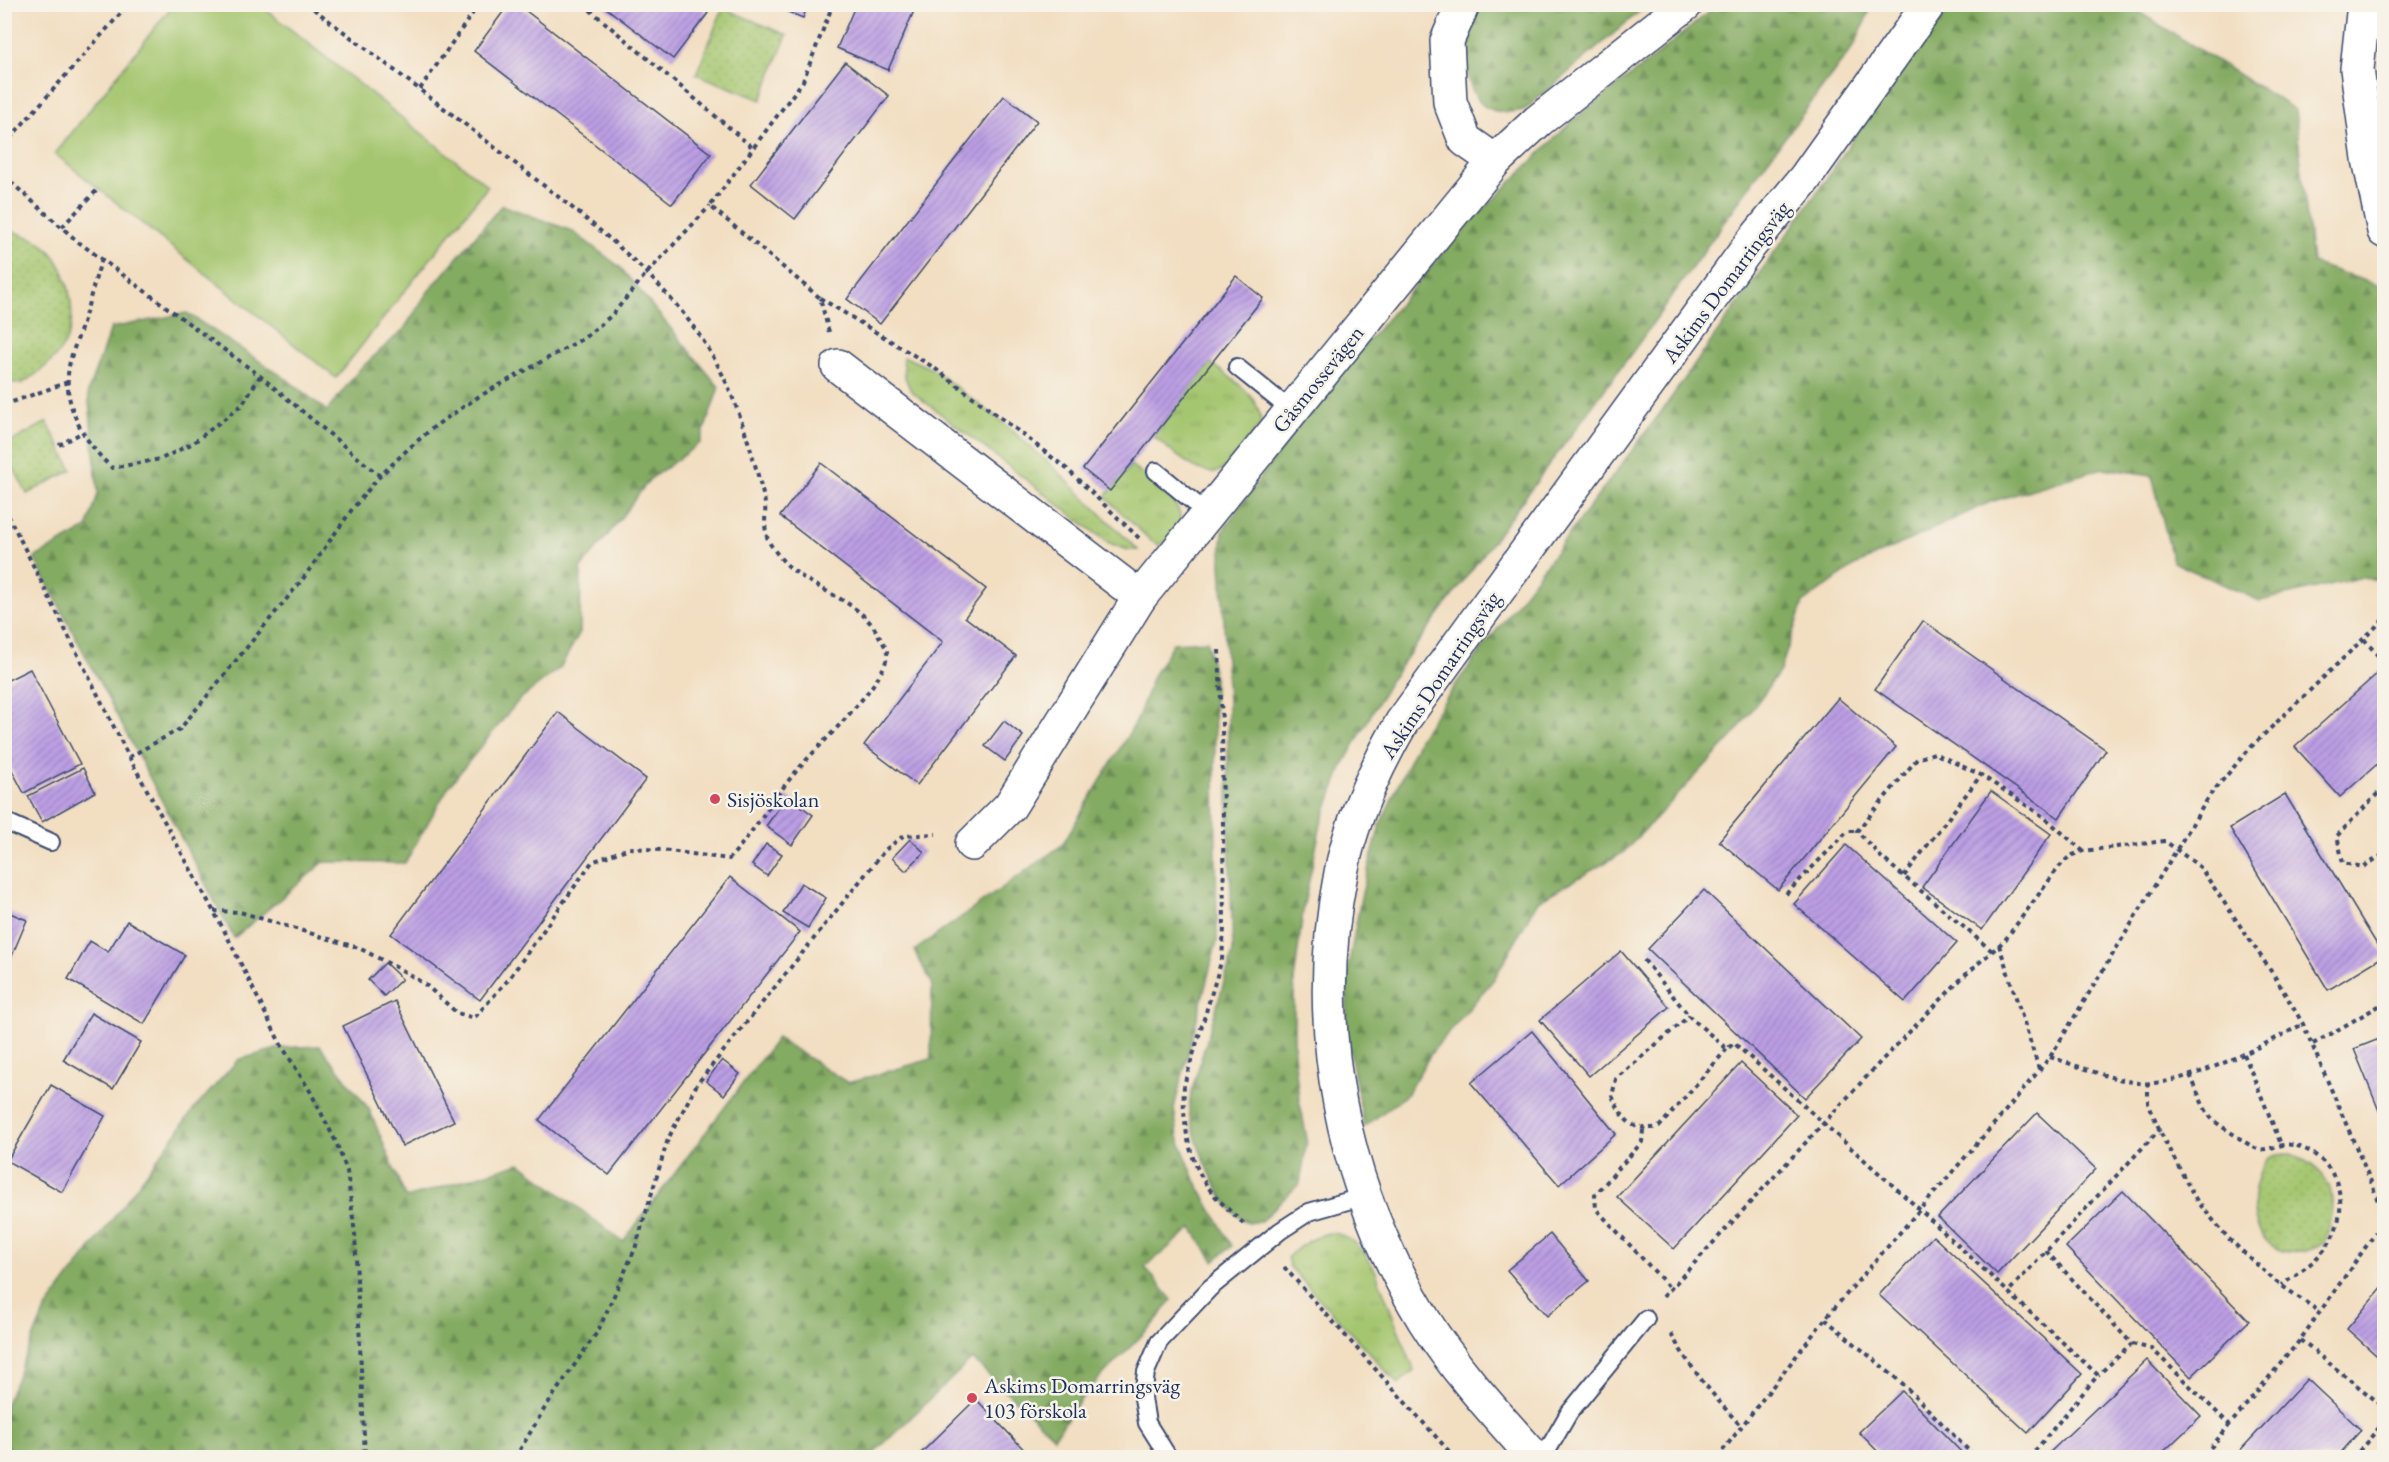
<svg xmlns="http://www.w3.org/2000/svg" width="2389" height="1462" font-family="'EB Garamond',serif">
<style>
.grass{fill:url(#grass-tufts);stroke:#607a66;stroke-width:1.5}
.forest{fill:url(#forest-firs);stroke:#506d60;stroke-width:1.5}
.park{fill:url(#park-dots);stroke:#607a66;stroke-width:1.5}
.pitch{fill:#a5c66f;stroke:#607a66;stroke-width:1.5}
.building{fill:url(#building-hatch)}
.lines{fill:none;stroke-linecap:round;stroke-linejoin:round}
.service-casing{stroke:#3b496d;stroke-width:20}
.minor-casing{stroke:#3b496d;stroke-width:36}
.path{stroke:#3b496d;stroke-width:4;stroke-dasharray:4.5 4.5;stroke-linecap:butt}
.service{stroke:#fff;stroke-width:16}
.minor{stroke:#fff;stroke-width:33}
.poi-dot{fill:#d1495b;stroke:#f7f3e8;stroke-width:2}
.labels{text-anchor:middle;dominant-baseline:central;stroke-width:5;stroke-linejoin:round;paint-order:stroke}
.street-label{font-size:22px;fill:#1b2f5e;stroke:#f7f3e8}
.poi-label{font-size:22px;fill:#1b2f5e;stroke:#f7f3e8;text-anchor:start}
</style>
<defs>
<pattern id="grass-tufts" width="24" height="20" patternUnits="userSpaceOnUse" patternTransform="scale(1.5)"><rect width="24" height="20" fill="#a5c66f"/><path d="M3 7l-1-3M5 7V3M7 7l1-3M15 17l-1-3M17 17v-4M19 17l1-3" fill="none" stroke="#8daa63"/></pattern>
<pattern id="forest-firs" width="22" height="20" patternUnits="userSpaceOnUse" patternTransform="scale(1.5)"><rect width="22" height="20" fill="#84ab62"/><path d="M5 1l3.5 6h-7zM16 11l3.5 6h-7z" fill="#6b8c54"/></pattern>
<pattern id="park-dots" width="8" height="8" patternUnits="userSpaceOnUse" patternTransform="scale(1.5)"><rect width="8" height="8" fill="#a5c66f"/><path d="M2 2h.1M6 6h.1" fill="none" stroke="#8daa63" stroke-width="1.8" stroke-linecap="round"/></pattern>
<pattern id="building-hatch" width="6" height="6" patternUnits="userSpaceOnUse" patternTransform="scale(1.5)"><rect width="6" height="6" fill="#bc9fe4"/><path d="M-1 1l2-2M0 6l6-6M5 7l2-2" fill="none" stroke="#9882bc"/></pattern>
</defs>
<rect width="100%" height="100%" fill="#f7f3e8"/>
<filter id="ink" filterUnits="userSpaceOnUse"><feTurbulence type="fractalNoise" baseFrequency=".0167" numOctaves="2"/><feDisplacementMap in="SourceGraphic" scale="12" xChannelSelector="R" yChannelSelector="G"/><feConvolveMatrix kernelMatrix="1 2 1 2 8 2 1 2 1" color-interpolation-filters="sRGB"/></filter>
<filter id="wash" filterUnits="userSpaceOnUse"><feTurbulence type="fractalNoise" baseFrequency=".008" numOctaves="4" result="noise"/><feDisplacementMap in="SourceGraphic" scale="24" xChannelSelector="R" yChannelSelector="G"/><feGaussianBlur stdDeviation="1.35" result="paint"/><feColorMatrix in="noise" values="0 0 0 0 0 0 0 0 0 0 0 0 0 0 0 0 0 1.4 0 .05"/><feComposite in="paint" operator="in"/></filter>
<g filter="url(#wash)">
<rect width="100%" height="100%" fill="#f2dec1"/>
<!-- grass -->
<g class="grass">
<path d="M905,357L932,369L1000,420L1050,464L1138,550H1128L1107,542L911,391L905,377L903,358Z"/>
<path d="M1211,363C1232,380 1260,394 1261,423C1253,433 1232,465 1222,470C1201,481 1169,448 1153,436Z"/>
<path d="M1131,465C1149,480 1185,499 1180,526L1167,541L1159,545L1151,541L1105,497Z"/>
<path d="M1329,1233L1339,1234L1351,1240L1364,1252L1375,1270L1414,1370L1398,1384L1290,1267L1287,1258C1299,1246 1312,1237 1329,1233Z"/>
</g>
<!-- forest -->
<g class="forest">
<path d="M1474,5H1647L1524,110C1484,118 1471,102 1466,64C1465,56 1462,47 1462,40C1463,29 1471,15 1474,5Z"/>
<path d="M1717,5H1872L1855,44L1765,164L1636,347L1391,679L1343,765L1321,824L1304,904L1294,981V1054L1299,1099L1307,1139L1304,1160L1300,1183L1260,1222C1256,1222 1250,1223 1246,1221C1222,1213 1192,1136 1189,1112C1189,1106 1190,1099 1191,1093L1233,952L1228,806V702L1221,562L1223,530L1278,453L1324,393L1458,235L1572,121L1657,55Z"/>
<path d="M1957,5H2128L2295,110L2312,263L2384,287V580L2359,578L2260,601L2173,562L2152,475L2103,468L1990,502L1856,565L1803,603L1780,671L1733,736L1624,852L1538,901L1494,979L1432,1052L1406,1095L1364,1127L1346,1031L1348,969L1361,897L1380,825L1420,737L1459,680L1661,412L1832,171L1917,41Z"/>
<path d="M502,205L572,231L620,267L719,387L700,443L649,480L611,531L581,568L580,632L560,668L519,700L449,786L405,863L324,862L234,938L34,558L87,528L98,494L88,391L111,328L187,313L288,380L327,411L359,370L404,329L427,293Z"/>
<path d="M1207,641L1214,676L1217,941L1174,1108L1178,1137L1195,1180L1232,1246L1214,1261L1192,1228L1145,1267L1172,1300L1155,1322L1086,1392L1054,1437L972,1359L873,1454L840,1455L839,1457H5V1406L45,1310L195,1108L238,1060L280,1048L320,1046L369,1109L406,1198L520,1163L623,1242L777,1038L848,1083L931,1059L932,983L914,951L1062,845L1137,720L1153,676L1173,643Z"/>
</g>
<!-- park -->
<g class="park">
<path d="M723,8L787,35L761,100L696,74Z"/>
<path d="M5,229C18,233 37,238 47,248C68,267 78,313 67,339C58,359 39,373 21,384L5,381Z"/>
<path d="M47,422L72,470L27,494L5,451V445Z"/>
<path d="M2291,1154C2337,1173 2339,1200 2323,1244C2269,1273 2241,1222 2259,1175C2261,1170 2264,1162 2268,1159C2274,1154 2284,1154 2291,1154Z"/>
</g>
<!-- pitch -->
<path class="pitch" d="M173,5H260L488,186L336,378L55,154Z"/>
<g id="blocks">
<!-- building -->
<g class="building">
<path d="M426,4H448L442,14Z"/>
<path d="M509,4H517L711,154L672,204L474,51Z"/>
<path d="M601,4H697L708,13L673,59Z"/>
<path d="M768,4H808L803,18Z"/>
<path d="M856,4H917L888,70L837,48Z"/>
<path d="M845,62L889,96L795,219L751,184Z"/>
<path d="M1004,96L1037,121L880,324L847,299Z"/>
<path d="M1236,276L1263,298L1110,491L1083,469Z"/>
<path d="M821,463L986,589L965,617L1016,656L917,785L864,745L943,642L780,516Z"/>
<path d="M1923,621L2106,750L2059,818L1875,689Z"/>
<path d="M30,669L80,764L24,793L4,755V682Z"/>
<path d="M2380,671L2384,676V758L2340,797L2295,747Z"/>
<path d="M1838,698L1896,747L1778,890L1719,841Z"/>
<path d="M558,712L646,779L480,1000L391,934Z"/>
<path d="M1004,721L1023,736L1005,761L985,746Z"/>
<path d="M83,768L95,792L42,822L28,796Z"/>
<path d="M1991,791L2051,834L1982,930L1922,887Z"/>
<path d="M2285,794L2384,956L2328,990L2230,828Z"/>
<path d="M787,796L813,815L792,845L766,826Z"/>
<path d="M910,839L924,852L906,871L892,858Z"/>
<path d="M766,844L782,854L767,876L752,865Z"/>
<path d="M1846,845L1957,943L1905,1002L1794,904Z"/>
<path d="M730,877L800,932L609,1175L539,1120Z"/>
<path d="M801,883L826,898L808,928L783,913Z"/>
<path d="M1704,890L1861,1039L1805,1098L1648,949Z"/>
<path d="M5,911L27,920L11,958L5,955Z"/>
<path d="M127,921L185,955L144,1024L68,979L90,941L108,952Z"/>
<path d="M1621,951L1669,1007L1589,1076L1540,1020Z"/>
<path d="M385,963L402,979L384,996L368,980Z"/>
<path d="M395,1001L454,1121L402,1146L343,1026Z"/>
<path d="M91,1013L141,1042L113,1089L63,1060Z"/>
<path d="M1532,1031L1616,1134L1559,1185L1471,1083Z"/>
<path d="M2384,1037V1123L2354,1049Z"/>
<path d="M722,1060L740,1074L724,1095L706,1081Z"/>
<path d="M1741,1063L1797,1115L1674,1249L1617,1197Z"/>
<path d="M51,1085L105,1116L62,1192L7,1161Z"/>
<path d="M2037,1113L2096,1169L1997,1274L1938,1217Z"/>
<path d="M2123,1191L2249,1321L2191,1377L2066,1247Z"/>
<path d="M1550,1234L1589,1281L1547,1316L1507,1270Z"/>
<path d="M1933,1236L2082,1374L2028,1433L1879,1295Z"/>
<path d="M2384,1285V1362L2347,1329Z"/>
<path d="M2147,1360L2201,1416L2157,1458H2050L2047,1455Z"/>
<path d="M2307,1379L2361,1430L2336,1458H2233Z"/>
<path d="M1902,1391L1967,1458H1884L1859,1432Z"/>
<path d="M976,1399L1032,1458H916Z"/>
<path d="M2384,1446V1458H2374Z"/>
</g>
</g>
</g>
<g filter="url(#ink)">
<use href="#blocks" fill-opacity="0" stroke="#3b496d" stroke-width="1.5"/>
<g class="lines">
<defs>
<g id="service">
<path d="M1237,367L1292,411"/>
<path d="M1156,471L1208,514"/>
<path d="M4,821L51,842"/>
<path d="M1169,1458L1147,1423L1143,1398L1146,1372L1159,1342L1210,1288L1280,1231L1309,1212L1365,1196"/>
<path d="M1543,1458L1569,1413L1646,1319"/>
</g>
<g id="minor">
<path d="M1463,4L1447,41L1450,102L1465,140L1495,161"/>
<path d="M2364,4L2357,69L2369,159L2384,231"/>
<path d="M838,366L1140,597"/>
<path d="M972,844L1010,806L1140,597L1495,161L1538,121L1686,4"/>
<path d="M1535,1458C1496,1414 1455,1370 1424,1320C1342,1186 1310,1028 1341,873C1351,820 1375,769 1402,722L1750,245L1805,178L1929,4"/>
</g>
</defs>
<!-- service casing -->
<use href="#service" class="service-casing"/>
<!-- minor casing -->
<use href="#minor" class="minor-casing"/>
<!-- path -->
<g class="path">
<path d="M583,4L752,147"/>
<path d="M420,89L479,4"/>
<path d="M4,145L129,4"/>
<path d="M4,176L77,241L260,376L380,476"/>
<path d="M62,227L98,189"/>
<path d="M102,259C94,281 89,304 82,326C77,342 69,357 68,375C65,411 87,445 112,468L161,459L193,443L242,405L260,376"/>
<path d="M820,298L933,367L1017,430L1067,469L1140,539"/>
<path d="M829,332L820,298L710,206L803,81L833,4"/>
<path d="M4,405L68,382"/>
<path d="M59,445L83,432"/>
<path d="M4,507L129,757L225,932L280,1043L310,1091L336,1142L347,1171L355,1234L365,1458"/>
<path d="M2364,639L2384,663"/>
<path d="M1219,650L1222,725L1224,928L1222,959L1184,1085C1182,1120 1188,1162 1211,1191C1220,1203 1233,1213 1244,1224"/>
<path d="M129,757L180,729L302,580L353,508L380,476L408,449L435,426L478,397L584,338L612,315L646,274L710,206"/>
<path d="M2384,787L2337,836L2343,863L2363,867L2384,854"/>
<path d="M1904,876L1981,775"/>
<path d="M1786,894L1848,831H1857"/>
<path d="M214,911L240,912L359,948L407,973L427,986L457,1013L474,1018L508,980L592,862L629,848L662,850L729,859C755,831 774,796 800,767C818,746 891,678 887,652C886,647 882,641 879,636C862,603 825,594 797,573C788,567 779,557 773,548C760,532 768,514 764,498C752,452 738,402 715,360C669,279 588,220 516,164C447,110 377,57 307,4"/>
<path d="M1999,945L2039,1069"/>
<path d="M1992,951L1881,857L1857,831L1917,759L1934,753L1981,775L2044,817L2083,851"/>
<path d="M1644,960L1689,1016"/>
<path d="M2313,1044L2384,1003"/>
<path d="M1727,1049L1659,1127C1630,1132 1624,1120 1612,1096L1616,1079L1689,1016L1727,1049L1734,1043L1919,1209L2008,1292"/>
<path d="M2244,1054L2281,1144"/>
<path d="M2050,1057C2079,1066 2109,1079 2139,1083C2183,1088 2264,1045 2303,1024"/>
<path d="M2190,1075C2197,1089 2202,1108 2213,1120C2220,1126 2229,1131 2236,1136C2242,1140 2249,1145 2255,1148C2268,1154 2281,1139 2300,1147C2344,1164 2352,1214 2324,1250C2313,1264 2296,1274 2282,1285"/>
<path d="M2148,1082V1103L2164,1140L2197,1201L2229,1239L2275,1281L2320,1312"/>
<path d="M1643,1130L1642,1142L1595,1195L1596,1209L1670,1288"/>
<path d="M2046,1251L2132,1344L2098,1375"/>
<path d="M1284,1267L1455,1458"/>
<path d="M1663,1297L1882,1060L1963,977L2005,940L2059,867L2070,856L2083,851L2165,841L2200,867L2275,977L2303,1024L2372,1184L2382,1213L2377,1231L2300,1340L2202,1458"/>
<path d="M1825,1319L1903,1384L1976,1458"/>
<path d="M1671,1334C1690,1368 1715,1398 1741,1426"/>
<path d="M2300,1340L2384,1407"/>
<path d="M2132,1344L2152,1349L2230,1425"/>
<path d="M515,1458L546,1406L598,1331L635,1249L668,1139L697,1084L885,850L903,836L936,834"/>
<path d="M1441,1458L1450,1452"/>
<path d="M1717,1458L1825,1319L2013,1102L2050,1057L2210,795L2250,748L2384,619"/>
<path d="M2029,1458L2098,1375L2008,1292L2160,1129"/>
<path d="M2353,1458L2384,1422"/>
</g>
<!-- service -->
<use href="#service" class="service"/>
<!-- minor -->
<use href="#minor" class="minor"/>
</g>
</g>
<!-- markers -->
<g class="poi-dot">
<circle cx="715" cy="799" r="6"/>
<circle cx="972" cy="1398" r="6"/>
</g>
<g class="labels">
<!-- street labels -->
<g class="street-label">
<text transform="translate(1726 282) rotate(-53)">Askims Domarringsväg</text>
<text transform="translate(1318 379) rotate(-51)">Gåsmossevägen</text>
<text transform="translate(1440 675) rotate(-56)">Askims Domarringsväg</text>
</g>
<!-- poi labels -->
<g class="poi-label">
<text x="727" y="799">Sisjöskolan</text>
<text x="984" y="1385">Askims Domarringsväg<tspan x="984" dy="25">103 förskola</tspan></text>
</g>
</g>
<!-- margin -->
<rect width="2389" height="1462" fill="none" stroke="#f7f3e8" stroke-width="24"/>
</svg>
